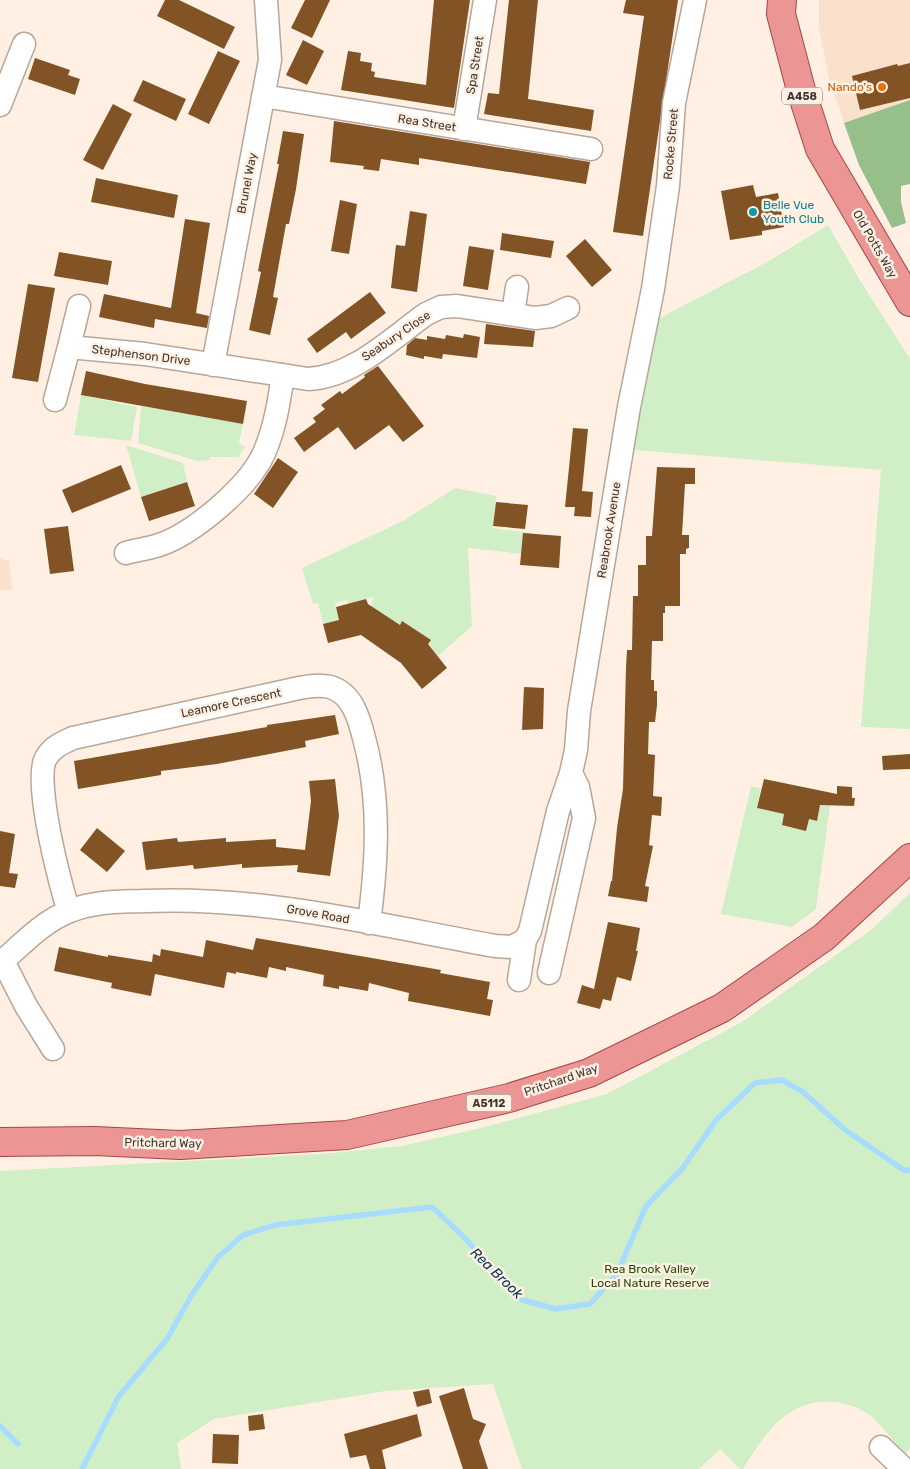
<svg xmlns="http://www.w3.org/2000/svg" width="910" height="1469" font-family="Rubik,sans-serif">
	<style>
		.built { fill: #fae1cc }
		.green { fill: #d1efc7 }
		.forest { fill: #97bf89 }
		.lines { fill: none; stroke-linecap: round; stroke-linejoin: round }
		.stream { stroke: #a8dcfc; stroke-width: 5.5 }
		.building { fill: #815325 }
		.minor-casing { stroke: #b8a698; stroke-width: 25 }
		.major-casing { stroke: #a64644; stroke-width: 30 }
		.minor { stroke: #fff; stroke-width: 22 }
		.major { stroke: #eb9595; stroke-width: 28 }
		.food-dot { fill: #e8710a; stroke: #fff0e3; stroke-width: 2 }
		.culture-dot { fill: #0f9aa8; stroke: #fff0e3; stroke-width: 2 }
		.labels { text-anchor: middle; stroke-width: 5; stroke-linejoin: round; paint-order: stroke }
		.shield { fill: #fff0e3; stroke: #796f66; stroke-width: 1 }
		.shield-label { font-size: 11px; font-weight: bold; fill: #3f3831 }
		.street-label { font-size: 12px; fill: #3f3831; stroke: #fff0e3 }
		.food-label { font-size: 12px; fill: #c56008; stroke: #fff0e3; text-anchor: end }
		.culture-label { font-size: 12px; fill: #0d838f; stroke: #fff0e3; text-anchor: start }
		.park-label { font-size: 12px; fill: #1f5204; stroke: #fff0e3 }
		.water-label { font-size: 14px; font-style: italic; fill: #003a53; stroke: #fff0e3 }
	</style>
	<rect width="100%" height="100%" fill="#fff0e3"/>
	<!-- built -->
	<path class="built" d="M819 0H910V124L859 165 829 79 819 28Z
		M0 558 9 561 12 590H0Z"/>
	<!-- green -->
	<path class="green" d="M828 225 858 277 910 359V729L861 727 881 470 634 450 656 320 769 261Z
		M81 395 137 407 131 441 74 435Z
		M141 406 243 424 239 443 245 447 238 457H211L209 460 197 461 138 443Z
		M126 445 183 463 187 482 141 497Z
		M455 488 496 496 493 528 533 533 532 555 468 548 472 626 438 656 428 644 430 640 402 622 398 628 389 618 379 612 370 617 373 597 356 602 361 620 353 623 347 600 335 603 339 620 323 624 318 603 313 604 302 568 403 521Z
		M751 786 761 788 757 808 784 814 782 825 806 830 809 819 816 821 822 797 831 799 816 909 792 927 721 914Z
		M910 893V1448L905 1455C894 1442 884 1428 872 1417 861 1408 846 1403 833 1402 787 1398 764 1435 743 1469H740L720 1449 699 1469H522L493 1384 386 1391 214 1419 177 1443 181 1469H0V1171L322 1154 402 1146 481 1128 607 1094 742 1022 871 930Z"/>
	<!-- forest -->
	<path class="forest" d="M910 100V184L901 186V202L906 223 892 228 859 165 844 123Z"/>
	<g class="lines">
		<!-- stream -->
		<path class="stream" d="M0 1426 18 1444
			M82 1469 119 1396 167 1339 191 1296 218 1257 243 1235 275 1225 432 1207 462 1235 520 1299 555 1309 590 1304 617 1274 646 1206 682 1169 716 1120 755 1083 782 1080 803 1092 844 1129 905 1171 910 1170"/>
	</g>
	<!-- building -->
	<path class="building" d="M165 0H179L235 27 224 49 157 16Z
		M305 0H330L312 38 291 28Z
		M434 0H470L454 108 341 90 348 51 361 53 360 61 372 63 371 71 375 72 374 77 426 85Z
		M509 0H538L528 99 594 110 591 131 484 114 488 93 499 94Z
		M626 0H678L643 236 613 232 644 16 623 13Z
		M303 40 324 51 307 85 286 75Z
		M218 51 240 61 209 124 188 114Z
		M35 58 70 70 68 75 80 79 75 95 28 79Z
		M910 63V98L860 110 852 76 897 64 898 66Z
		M143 80 186 99 176 121 133 101Z
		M113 104 132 114 103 170 83 160Z
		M334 121 590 162 586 184 419 158V165L381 159 379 171 363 169 364 166 330 162Z
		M283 131 304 134 296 189 289 224H286L273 297 278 298 270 335 249 330 261 272 258 271 279 164H277Z
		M96 178 178 195 174 218 91 202Z
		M753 185 756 197 778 193 784 227 762 231V235L730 240 721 191Z
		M340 200 357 204 349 254 331 251Z
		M410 211 427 214 417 292 391 288 396 245 405 246Z
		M185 219 210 223 196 313 209 316 207 328 155 319 154 328 99 317 104 294 171 308Z
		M502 233 554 241 551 258 500 250Z
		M585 239 612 270 592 287 566 256Z
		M469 246 494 250 488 290 463 286Z
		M59 252 112 261 108 285 54 276Z
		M28 284 55 288 38 382 12 378Z
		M370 292 386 313 351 339 346 332 317 353 307 339Z
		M486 324 535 331 533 347 484 344Z
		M464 334 480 337 477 358 443 354 442 359 424 356V359L406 355 407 345 415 338 427 340V336L445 339 446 335 463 338Z
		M378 366 424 426 403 442 389 425 355 450 338 427 304 452 294 438 316 422 313 418 325 409 321 405 340 391 342 394 365 377 364 375Z
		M86 371 145 384 247 401 243 424 81 395Z
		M573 428 588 429 582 491 593 492 591 517 574 516 575 507H565Z
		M278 458 298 472 273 508 254 494Z
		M121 465 131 489 72 513 62 490Z
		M657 467 695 468V484H685L682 535H689V548L686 549V554H680V606H665V613H663V641H652L651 680H654V691H657V705L655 722H649L648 754 655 755 653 796 662 797 661 816 652 815 649 845 653 846 645 886 649 887 647 902 608 896 611 881H612L617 828 623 789 626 667 627 650H632L633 596H638V565H646V536H652Z
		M187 482 195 506 149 521 141 497Z
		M496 502 528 505 525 529 493 526Z
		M68 526 74 571 50 574 44 529Z
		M523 533 561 536 559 568 520 565Z
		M366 599 368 604 400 625 402 621 431 640 428 644 447 668 422 689 401 663 361 635 328 643 323 624 339 620 336 607Z
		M524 687 544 688 543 729 522 730Z
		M335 715 339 734 305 741 306 747 217 764 161 771V775L78 789 74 761 267 727V725Z
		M910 754V769L883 770 882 756Z
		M335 779 339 816 330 876 297 872 298 865 242 868V864L194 869 193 865 146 870 142 842 177 838 178 842 226 838V842L276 839V847L305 850 311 801 309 781Z
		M764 779 837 794V786L852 787V798H855L854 806 820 805 817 821 809 819 806 831 782 825 784 814 757 808Z
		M97 828 125 851 107 872 80 850Z
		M0 831 15 834 9 873 18 874 15 888 0 886Z
		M608 922 640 928 636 951H638L631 981 617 977 611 1001 603 999 600 1009 577 1003 582 985 594 989Z
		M256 938 441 970 440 973 490 982 487 999 493 1000 490 1016 408 1001 409 993 369 983 368 991 339 986V989L323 986 324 975 286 967V971L269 967 267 978 236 972V974L227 972 224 988 155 974 151 996 111 988 112 983 54 971 59 947 108 957V955L152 962 153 954 160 956 161 949 203 957 206 940 253 950Z
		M464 1388 473 1419 486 1424 479 1441 488 1469H463L439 1396Z
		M429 1389 432 1403 417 1407 413 1392Z
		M263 1414 265 1429 249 1431 248 1416Z
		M417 1414 422 1436 382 1450 386 1469H370L366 1455 350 1458 344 1434Z
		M213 1434 239 1435 238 1464 212 1463Z"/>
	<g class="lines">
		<defs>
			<path id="minor" d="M263 96 591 149
				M0 105 24 44
				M464 129 485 0
				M79 306 69 347 145 354 308 379C353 377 391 339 426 314L441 307 457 306 535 318 551 316 568 308
				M513 314 517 287
				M213 365 270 60 266 0
				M55 400 69 347
				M126 553C136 550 146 549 156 546 191 536 249 487 264 453 275 428 279 402 283 375
				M69 911C60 886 33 779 46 758 52 747 62 743 73 738L281 692C295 689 315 683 330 687 352 693 359 718 364 738 381 800 377 861 369 923
				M0 961H3C24 942 44 921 70 911 94 901 120 902 145 901 264 896 379 925 495 946L512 947 525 940
				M3 961 26 1006 53 1049
				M549 973 584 818 578 787 571 773
				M519 980 525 940 530 931 558 811 571 773 576 750 579 711 629 407 653 289 668 186 674 103 695 0
				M881 1447 904 1469"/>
			<path id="major" d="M782 0 781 14 801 90 820 149 910 302
				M0 1142 95 1141 180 1145 347 1135 509 1098 589 1073 722 1008 824 937 910 858"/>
		</defs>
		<!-- minor casing -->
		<use href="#minor" class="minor-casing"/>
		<!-- major casing -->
		<use href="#major" class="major-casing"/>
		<!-- minor -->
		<use href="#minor" class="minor"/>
		<!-- major -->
		<use href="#major" class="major"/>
	</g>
	<!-- markers -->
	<circle class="food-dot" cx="882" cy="87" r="5"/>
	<circle class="culture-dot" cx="753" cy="212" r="5"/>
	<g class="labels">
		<!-- shield labels -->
		<g class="shield">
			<rect x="782" y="87.5" width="40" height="17" rx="4"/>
			<rect x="466.5" y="1094.5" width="45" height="17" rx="4"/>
		</g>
		<g class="shield-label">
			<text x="802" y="100">A458</text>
			<text x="489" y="1107">A5112</text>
		</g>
		<!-- street labels -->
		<g class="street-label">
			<text transform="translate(475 65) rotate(-81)" y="4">Spa Street</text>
			<text transform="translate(427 123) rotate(9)" y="4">Rea Street</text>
			<text transform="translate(671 144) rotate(-85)" y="4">Rocke Street</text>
			<text transform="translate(247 183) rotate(-79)" y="4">Brunel Way</text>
			<text transform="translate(875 244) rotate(60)" y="4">Old Potts Way</text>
			<text transform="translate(396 336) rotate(-34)" y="4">Seabury Close</text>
			<text transform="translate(141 355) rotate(7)" y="4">Stephenson Drive</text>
			<text transform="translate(609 530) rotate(-81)" y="4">Reabrook Avenue</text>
			<text transform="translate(231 703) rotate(-12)" y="4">Leamore Crescent</text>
			<text transform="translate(318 914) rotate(10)" y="4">Grove Road</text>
			<text transform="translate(561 1080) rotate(-19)" y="4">Pritchard Way</text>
			<text transform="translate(163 1143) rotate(1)" y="4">Pritchard Way</text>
		</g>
		<!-- food labels -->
		<g class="food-label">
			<text x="872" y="91">Nando's</text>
		</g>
		<!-- culture labels -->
		<g class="culture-label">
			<text x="763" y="209">Belle Vue<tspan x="763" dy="14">Youth Club</tspan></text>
		</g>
		<!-- park labels -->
		<g class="park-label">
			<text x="650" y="1273">Rea Brook Valley<tspan x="650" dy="14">Local Nature Reserve</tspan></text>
		</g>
		<!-- water labels -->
		<g class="water-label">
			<text transform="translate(497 1273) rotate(44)" y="5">Rea Brook</text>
		</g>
	</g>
</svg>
